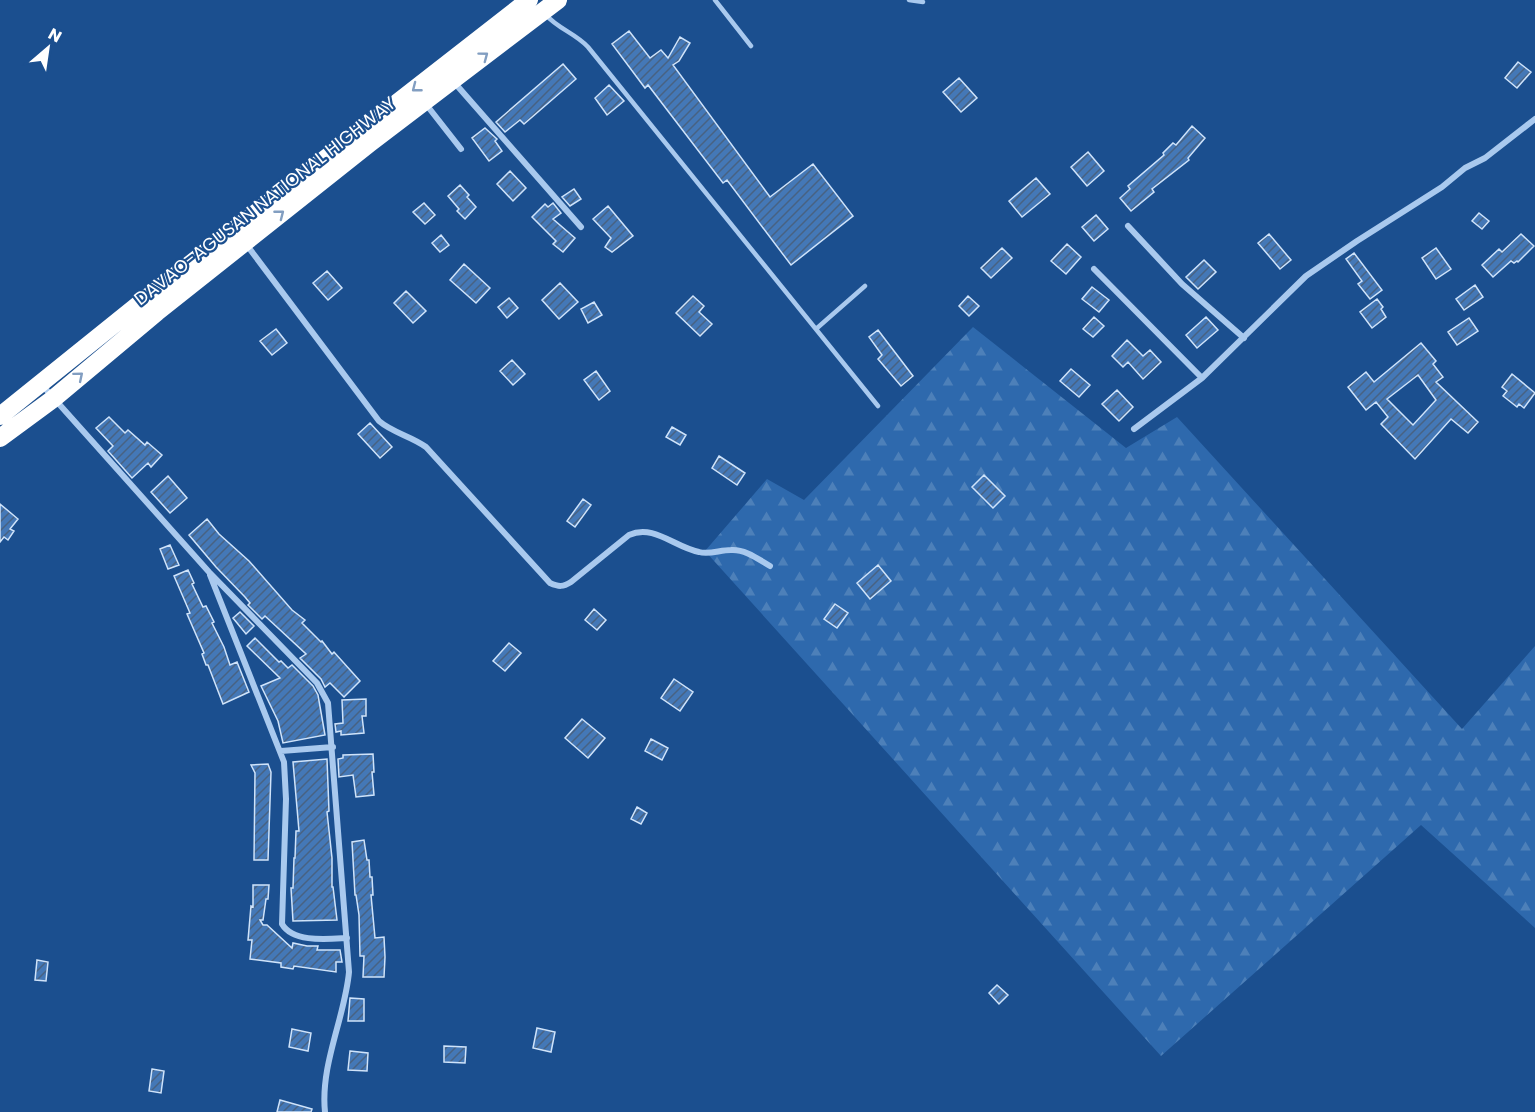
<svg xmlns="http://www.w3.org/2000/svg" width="1535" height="1112" font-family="Poppins,sans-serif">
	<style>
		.forest { fill: url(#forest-firs) }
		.building { fill: url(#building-hatch); stroke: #cfe3fa; stroke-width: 1.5; fill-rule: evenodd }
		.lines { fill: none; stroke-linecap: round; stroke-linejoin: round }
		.lane { stroke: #a9c9ee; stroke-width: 4.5 }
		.street { stroke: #a9c9ee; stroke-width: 6 }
		.highway { stroke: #fff; stroke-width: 18 }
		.oneway { stroke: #829ec1 }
		.labels { text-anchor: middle; stroke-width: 4.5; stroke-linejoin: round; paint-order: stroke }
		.street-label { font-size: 18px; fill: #fff; stroke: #1b4f8f }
	</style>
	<defs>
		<pattern id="forest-firs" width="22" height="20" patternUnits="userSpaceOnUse" patternTransform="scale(1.5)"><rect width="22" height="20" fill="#2e69ad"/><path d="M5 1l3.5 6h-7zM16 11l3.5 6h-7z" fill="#4d80b9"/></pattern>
		<pattern id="building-hatch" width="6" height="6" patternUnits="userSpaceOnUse" patternTransform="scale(1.5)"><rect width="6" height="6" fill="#4478b7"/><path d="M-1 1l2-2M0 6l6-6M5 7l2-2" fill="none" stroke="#486282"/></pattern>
	</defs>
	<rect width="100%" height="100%" fill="#1b4f8f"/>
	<!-- forest -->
	<path class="forest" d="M973 327 1126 448 1177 417 1462 729 1535 646V928L1421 825 1161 1056 705 551 767 479 804 500Z"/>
	<!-- building -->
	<path class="building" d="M629 31 650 58 661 50 668 58 680 37 690 43 679 61 673 65 770 197 813 164 853 216 791 265 727 180 723 183 648 85 645 88 612 44Z
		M1518 62 1531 72 1517 88 1505 78Z
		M563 64 576 79 524 124 520 120 505 132 496 122Z
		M959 78 977 98 961 112 943 92Z
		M609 85 624 101 607 115 595 98Z
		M1192 126 1205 138 1188 158 1189 160 1152 189 1154 192 1131 211 1120 198 1130 189 1128 186 1164 155 1163 153 1173 143 1176 145Z
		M485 128 497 139 495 141 502 151 489 161 472 138Z
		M1088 152 1104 171 1087 186 1071 167Z
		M510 171 526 188 513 201 497 184Z
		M1036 178 1050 194 1022 217 1009 201Z
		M460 185 469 195 467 197 476 207 465 219 457 211 459 209 448 196Z
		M574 189 581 199 570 206 562 197Z
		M424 203 435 215 425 224 413 212Z
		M553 203 561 213 553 219 575 238 563 252 553 244 556 241 532 217 545 204 548 207Z
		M608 206 633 236 612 252 605 247 611 238 593 219Z
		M1479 213 1489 221 1482 229 1472 221Z
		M1096 215 1108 229 1094 241 1082 227Z
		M1269 234 1291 260 1280 269 1258 243Z
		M1521 234 1534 246 1518 262 1517 261 1514 263 1511 261 1493 277 1482 265 1499 249 1502 252Z
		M441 235 449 245 440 252 432 243Z
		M1067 244 1081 257 1066 274 1051 261Z
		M1002 248 1012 258 991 278 981 268Z
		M1436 248 1451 269 1436 279 1422 258Z
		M1354 253 1382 290 1370 299 1358 284 1362 281 1346 259Z
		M1204 260 1216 272 1198 289 1186 277Z
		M464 264 490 288 476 303 450 280Z
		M327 271 342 288 328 300 313 283Z
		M560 283 578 302 559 319 542 300Z
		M1475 285 1483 297 1464 310 1456 299Z
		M1092 287 1109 300 1099 312 1082 299Z
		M406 291 426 311 413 323 394 303Z
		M693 296 704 306 699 312 712 324 700 336 676 313Z
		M968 296 979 306 969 316 959 306Z
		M509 298 518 308 507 318 498 307Z
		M1377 299 1383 307 1381 309 1386 317 1372 328 1360 312Z
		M594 302 602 315 588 323 581 309Z
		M1094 317 1104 326 1093 337 1083 329Z
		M1206 317 1218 330 1197 348 1186 335Z
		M1469 318 1478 331 1457 345 1448 332Z
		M276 329 287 343 272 355 260 341Z
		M878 330 913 376 901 386 878 359 882 355 869 337Z
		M1127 340 1143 356 1150 350 1161 362 1143 379 1128 362 1123 367 1112 356Z
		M1421 343 1436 361 1433 364 1443 377 1436 382 1478 422 1468 433 1451 419 1415 459 1381 424 1388 417 1376 402 1366 410 1348 387 1366 372 1374 382ZM1418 375 1436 400 1413 425 1387 399Z
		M512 360 525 374 513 385 500 371Z
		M1071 369 1090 385 1079 397 1060 381Z
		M596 371 610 391 599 400 584 380Z
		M1512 374 1535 393 1524 408 1519 404 1517 407 1503 396 1507 391 1502 387Z
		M1117 390 1133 407 1119 421 1102 404Z
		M109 417 125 433 128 430 145 445 147 442 162 455 151 467 148 463 132 478 108 451 113 446 96 428Z
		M370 423 392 447 380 458 358 434Z
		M672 427 686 435 680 445 666 437Z
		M719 456 745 473 737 485 712 468Z
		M984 475 1005 496 993 508 972 487Z
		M168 476 187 498 170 513 151 492Z
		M583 499 591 505 575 527 567 521Z
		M0 504 18 519 10 529 14 531 8 540 4 537 0 542Z
		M207 519 219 534 249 561 292 610 305 620 302 623 321 642 322 641 332 654 334 652 360 681 344 697 330 683 325 687 321 679 300 658 306 654 265 616 262 619 248 605 250 603 245 597 216 567 189 535Z
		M170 545 179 565 168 569 160 549Z
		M878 565 891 581 870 599 857 583Z
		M188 570 194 583 192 584 203 607 206 606 214 622 212 623 224 647 230 665 237 662 249 692 223 704 208 665H206L202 654 204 653 187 614 190 613 174 576Z
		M835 604 848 613 837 628 824 619Z
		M594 609 606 620 597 630 585 620Z
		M240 612 254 626 246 634 233 618Z
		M255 638 279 662 281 661 288 668 292 665 313 686 318 695 325 735 283 743 278 721 261 686 280 678 247 646Z
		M509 643 521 653 505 671 493 661Z
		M674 679 693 692 680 711 661 698Z
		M366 699V716H362L364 733 341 735V731L336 732 335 724 343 723 342 700Z
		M582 719 605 738 588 758 565 738Z
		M651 739 668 748 662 760 645 751Z
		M373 754 374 772H372L374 795 356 797 353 775 339 777 338 759 343 758V755Z
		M327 759 329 811 327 812 332 858V887H333L337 920 293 921 291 888H293L294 858H295L296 831H299L293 762Z
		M268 764 271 772 268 860H254L255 773 251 765Z
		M637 807 647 813 641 824 631 819Z
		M364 840 367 860H369L370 877H372L373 895H371L375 938 384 937 385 957 384 977H363L364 956H360L359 915 356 895H355L352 842Z
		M253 885H269L268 899H266L263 920H260L263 925H267L292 948 293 943 307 946H318L317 950H340L342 962H336V972L294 966 293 969 281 967V963L250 959 252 940H248L251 906 253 907Z
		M37 960 48 962 46 981 35 980Z
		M997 985 1008 995 999 1004 989 993Z
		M350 998 364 999V1021H348Z
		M537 1028 555 1032 551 1052 533 1048Z
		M292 1029 311 1033 308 1051 289 1047Z
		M444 1046 466 1047 465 1063 444 1062Z
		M350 1051 368 1053 367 1071 348 1070Z
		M152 1069 164 1071 161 1093 149 1091Z
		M280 1100 312 1109 311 1112H277Z"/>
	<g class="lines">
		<!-- lane -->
		<path class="lane" d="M715 0 751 46
			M909 0 923 2
			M545 14C558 29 575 33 588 47L878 406
			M816 329 865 286"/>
		<!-- street -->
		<path class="street" d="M453 81 581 227
			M425 103 461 149
			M1128 226 1182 284 1244 338
			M246 244 379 421C393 433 411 436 426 447L550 583C559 587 563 587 571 582L629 535C654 524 674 547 699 552 709 555 720 550 731 550 745 549 758 559 770 566
			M1094 269 1202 378
			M42 385 209 572 317 683 328 703 349 972C345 1017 320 1065 325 1112
			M1134 429 1202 378 1306 276 1357 241 1442 187 1465 168 1485 158 1535 119
			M210 575 284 762 286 799 282 924C293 943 328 939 347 938
			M281 751 333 747"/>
		<!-- highway -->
		<path class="highway" d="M0 416 143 301 529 0
			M0 438 53 399 157 312 370 143 558 0"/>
	</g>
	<!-- one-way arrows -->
	<defs><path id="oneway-chevron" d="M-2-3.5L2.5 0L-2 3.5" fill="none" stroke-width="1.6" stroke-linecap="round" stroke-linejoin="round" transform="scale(1.5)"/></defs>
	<g class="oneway">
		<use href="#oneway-chevron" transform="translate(484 56) rotate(-37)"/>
		<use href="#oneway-chevron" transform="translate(416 88) rotate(142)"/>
		<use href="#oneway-chevron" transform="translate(280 214) rotate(-38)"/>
		<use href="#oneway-chevron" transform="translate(79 376) rotate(-40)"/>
	</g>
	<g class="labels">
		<!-- street labels -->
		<g class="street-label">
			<text transform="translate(265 201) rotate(-38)" y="6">DAVAO-AGUSAN NATIONAL HIGHWAY</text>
		</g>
	</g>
	<!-- north arrow -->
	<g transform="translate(48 48) rotate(29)" stroke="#1b4f8f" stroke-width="4.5" paint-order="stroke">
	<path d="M0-4.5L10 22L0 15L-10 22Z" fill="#ffffff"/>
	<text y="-9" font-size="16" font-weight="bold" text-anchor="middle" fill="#ffffff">N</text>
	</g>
</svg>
